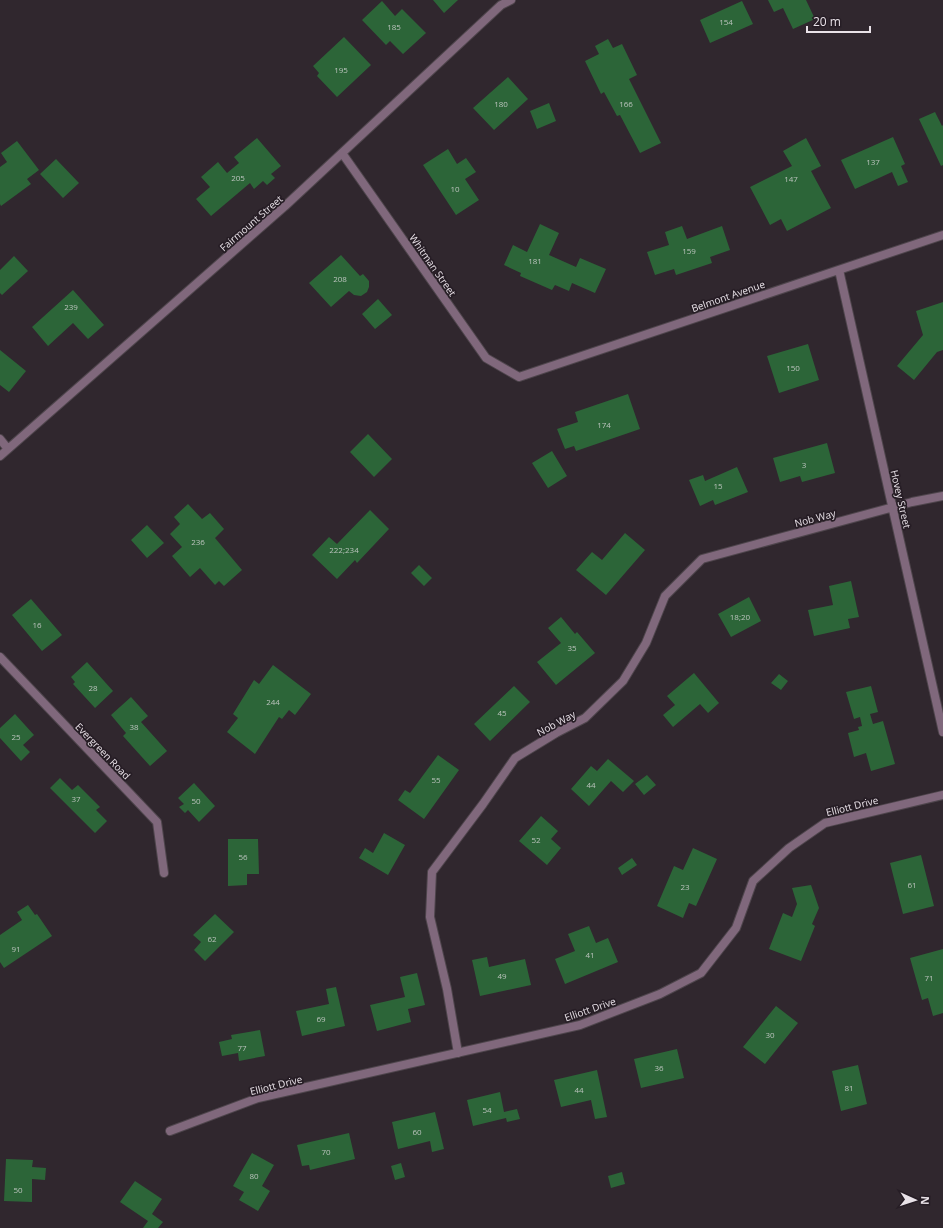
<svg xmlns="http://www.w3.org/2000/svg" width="943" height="1228" font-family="'Open Sans',sans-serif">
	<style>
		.building { fill: #2c6538 }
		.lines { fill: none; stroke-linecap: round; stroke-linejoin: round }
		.minor-casing { stroke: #4e454c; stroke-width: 10 }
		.minor { stroke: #80687c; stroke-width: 8 }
		.labels { text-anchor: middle; stroke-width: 3.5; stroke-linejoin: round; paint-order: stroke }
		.number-label { font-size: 8px; fill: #bac3bc }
		.street-label { font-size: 10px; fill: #e9e2e8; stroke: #261d25 }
	</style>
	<rect width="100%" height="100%" fill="#30272e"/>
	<!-- building -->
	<path class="building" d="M433 0H458L444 13Z
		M768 0H806L815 19 793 29 783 8 774 12Z
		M382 1 395 16 402 9 426 33 403 54 390 41 386 45 362 20Z
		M742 1 753 24 710 43 700 20Z
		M344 37 371 65 337 97 317 76 319 73 313 66Z
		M608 39 613 48 622 44 637 75 629 79 661 143 640 153 620 115 617 116 604 92 601 94 585 61 599 54 595 46Z
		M508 77 528 99 494 130 473 108Z
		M549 103 556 121 537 129 530 111Z
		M935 112 942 126 943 125V165L941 166 919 119Z
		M893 137 905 164 901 166 908 182 898 186 892 172 855 189 841 160Z
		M257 138 281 166 271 174 275 178 267 185 263 181 254 189 250 183 211 216 196 199 210 187 201 177 218 162 227 173 239 163 234 157Z
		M806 138 821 166 811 171 831 208 787 231 781 219 770 225 750 187 792 166 783 151Z
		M17 141 39 170 27 179 31 184 1 206 0 204V167L7 162 1 153Z
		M448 149 457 164 466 158 476 172 465 179 479 200 456 215 423 165Z
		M56 159 79 183 63 198 40 174Z
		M540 224 559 233 549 255 576 267 580 258 606 269 595 293 572 283 569 291 555 285 552 290 520 276 521 273 504 265 513 245 527 252Z
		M682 226 687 239 722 226 730 250 710 257 712 263 676 275 674 269 655 275 647 252 669 245 665 232Z
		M341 255 360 276 363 274 369 281V287L367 292 361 296 354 295 349 291 331 307 309 283Z
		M14 256 28 271 2 295 0 293V270Z
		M73 290 104 325 88 339 73 323 48 346 32 327Z
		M378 299 392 315 375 329 362 314Z
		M943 302V350L937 352 914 380 897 366 923 335 916 311Z
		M808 344 819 380 779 393 767 356Z
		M0 350 26 371 9 392 0 385Z
		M628 394 640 429 576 451 574 446 565 449 557 429 578 422 575 412Z
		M368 434 392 459 374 477 350 452Z
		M827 443 835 473 802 482 800 476 780 482 773 458Z
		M552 451 567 476 548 488 532 463Z
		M737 467 748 492 715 505 713 500 700 506 689 480 703 475 705 481Z
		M188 504 202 519 210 513 224 529 215 538 242 570 224 586 219 581 215 585 200 568 190 577 172 556 182 547 170 534 180 524 174 517Z
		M370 510 389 529 357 563 355 560 337 579 312 555 329 537 337 544Z
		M147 525 164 543 147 558 131 540Z
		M625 533 645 550 606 595 576 570 592 552 602 560Z
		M419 565 432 578 424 586 411 573Z
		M851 581 859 617 848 619 850 628 814 636 808 610 833 605 829 586Z
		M749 597 761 621 731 637 718 614Z
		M31 599 62 635 42 651 12 615Z
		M561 617 575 634 577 632 595 653 556 685 537 662 561 643 548 628Z
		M87 662 113 691 95 708 73 684 75 682 71 677Z
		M273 665 311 694 295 715 289 710 282 719 279 717 255 754 227 732 238 718 233 714 254 680 259 684Z
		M694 673 719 703 708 713 700 704 673 727 663 715 675 705 667 696Z
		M779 674 788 681 781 690 771 683Z
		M514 686 530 702 490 741 474 724Z
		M871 686 878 712 870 714 873 724 883 721 895 764 871 771 866 753 854 757 848 733 859 730 858 727 862 726 860 717 854 719 846 692Z
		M131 697 148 716 141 722 167 751 150 766 123 736 126 733 111 715Z
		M15 714 34 735 23 745 30 752 21 761 0 738V728Z
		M438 755 459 770 424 819 398 800 405 790 410 793Z
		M608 759 634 781 623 792 611 781 589 806 571 789 591 766 597 771Z
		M647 775 656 785 644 795 635 784Z
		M60 778 72 790 78 785 100 807 96 810 107 821 95 833 50 788Z
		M194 783 215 806 199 822 188 810 185 813 179 807 184 804 178 798Z
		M541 816 558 831 551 839 561 848 547 865 519 841Z
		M384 833 405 845 388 875 359 858 365 848 373 853Z
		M228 839H258L259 874H247V885L228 886Z
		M693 848 717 859 696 906 689 903 683 918 657 906 674 866 683 870Z
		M921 855 934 906 903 914 890 863Z
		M632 858 637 865 622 875 618 868Z
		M811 885 819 908 812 924 815 926 801 961 769 949 783 913 792 917 797 904 792 888Z
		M28 905 35 915 37 914 52 936 4 968 0 962V935L22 920 17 912Z
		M215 914 234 932 205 961 194 950 201 942 193 935Z
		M589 926 596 943 608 938 618 962 565 984 555 959 575 951 568 934Z
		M943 949V1013L933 1016 928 998 922 1000 910 958Z
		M487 957 489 967 525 959 531 985 480 996 472 960Z
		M417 973 425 1005 408 1009 411 1022 377 1031 370 1005 405 997 400 977Z
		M336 987 345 1026 302 1036 296 1011 329 1004 326 989Z
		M776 1006 798 1023 765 1064 743 1047Z
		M260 1030 265 1056 239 1061 238 1053 222 1056 219 1042 232 1039 231 1035Z
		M677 1049 684 1078 641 1088 634 1059Z
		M858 1065 867 1104 841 1111 832 1071Z
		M597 1070 607 1117 595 1119 591 1100 561 1107 554 1080Z
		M500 1092 504 1112 517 1109 520 1119 507 1122 506 1118 473 1126 467 1100Z
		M435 1112 444 1149 432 1152 430 1141 398 1149 392 1122Z
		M349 1133 355 1159 310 1170 309 1165 302 1166 297 1145Z
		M252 1153 274 1165 262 1186 270 1191 258 1211 239 1200 244 1192 233 1186Z
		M6 1159 33 1160 32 1167 46 1168 45 1180 32 1179V1202L4 1201Z
		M401 1163 405 1177 395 1180 391 1166Z
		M622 1172 625 1184 611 1188 608 1176Z
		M135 1181 162 1199 152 1214 163 1222 158 1228H143L148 1221 120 1202Z"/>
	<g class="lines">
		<defs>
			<path id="minor" d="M342 153 486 358 519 377 943 235
				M839 270 943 732
				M0 439 8 449
				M0 456 285 206 501 5 511 0
				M0 657 157 822 164 873
				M458 1053 447 989 430 917 432 872 483 804 515 758 556 733 585 718 623 681 646 643 665 596 702 559 912 502 943 496
				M170 1131 258 1098 580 1025 660 994 701 973 736 928 753 881 789 848 825 823 943 795"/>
		</defs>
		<!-- minor casing -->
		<use href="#minor" class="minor-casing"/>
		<!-- minor -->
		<use href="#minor" class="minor"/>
	</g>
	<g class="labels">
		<!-- number labels -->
		<g class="number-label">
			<text x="726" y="25">154</text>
			<text x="394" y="30">185</text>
			<text x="341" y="73">195</text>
			<text x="501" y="107">180</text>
			<text x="626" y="107">166</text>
			<text x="873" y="165">137</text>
			<text x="238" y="181">205</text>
			<text x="791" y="182">147</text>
			<text x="455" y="192">10</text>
			<text x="689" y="254">159</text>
			<text x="535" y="264">181</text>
			<text x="340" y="282">208</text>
			<text x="71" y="310">239</text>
			<text x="793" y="371">150</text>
			<text x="604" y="428">174</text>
			<text x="804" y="468">3</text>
			<text x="718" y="489">15</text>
			<text x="198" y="545">236</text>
			<text x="344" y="553">222;234</text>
			<text x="740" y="620">18;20</text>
			<text x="37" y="628">16</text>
			<text x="572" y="651">35</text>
			<text x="93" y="691">28</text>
			<text x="273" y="705">244</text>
			<text x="502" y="716">45</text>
			<text x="134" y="730">38</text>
			<text x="16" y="740">25</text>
			<text x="436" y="783">55</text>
			<text x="591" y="788">44</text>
			<text x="76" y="802">37</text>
			<text x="196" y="804">50</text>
			<text x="536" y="843">52</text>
			<text x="243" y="860">56</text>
			<text x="912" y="888">61</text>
			<text x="685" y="890">23</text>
			<text x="212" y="942">62</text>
			<text x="16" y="952">91</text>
			<text x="590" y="958">41</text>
			<text x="502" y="979">49</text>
			<text x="929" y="981">71</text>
			<text x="321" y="1022">69</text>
			<text x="770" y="1038">30</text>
			<text x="242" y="1051">77</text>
			<text x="659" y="1071">36</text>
			<text x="849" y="1091">81</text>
			<text x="579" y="1093">44</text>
			<text x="487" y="1113">54</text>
			<text x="417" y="1135">60</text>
			<text x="326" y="1155">70</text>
			<text x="254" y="1179">80</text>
			<text x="18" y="1193">50</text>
		</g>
		<!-- street labels -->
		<g class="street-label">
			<text transform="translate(251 223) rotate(-41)" y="4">Fairmount Street</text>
			<text transform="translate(433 265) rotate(55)" y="4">Whitman Street</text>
			<text transform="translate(728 296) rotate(-19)" y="4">Belmont Avenue</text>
			<text transform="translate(901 499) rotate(77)" y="4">Hovey Street</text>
			<text transform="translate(815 518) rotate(-15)" y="4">Nob Way</text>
			<text transform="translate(556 723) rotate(-28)" y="4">Nob Way</text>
			<text transform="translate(103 751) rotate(46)" y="4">Evergreen Road</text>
			<text transform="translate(852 806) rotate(-14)" y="4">Elliott Drive</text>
			<text transform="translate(590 1009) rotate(-19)" y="4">Elliott Drive</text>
			<text transform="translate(276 1085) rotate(-14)" y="4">Elliott Drive</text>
		</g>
	</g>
	<!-- north arrow -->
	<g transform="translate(915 1200) rotate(93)" stroke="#261d25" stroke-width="3" paint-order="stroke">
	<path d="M0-3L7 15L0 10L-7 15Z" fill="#e9e2e8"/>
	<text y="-6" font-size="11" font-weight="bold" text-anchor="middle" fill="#e9e2e8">N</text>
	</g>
	<!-- scale -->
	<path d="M807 26v6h63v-6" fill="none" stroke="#e9e2e8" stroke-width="2"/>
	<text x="813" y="26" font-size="12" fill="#e9e2e8" stroke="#261d25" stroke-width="3" paint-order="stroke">20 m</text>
</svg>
